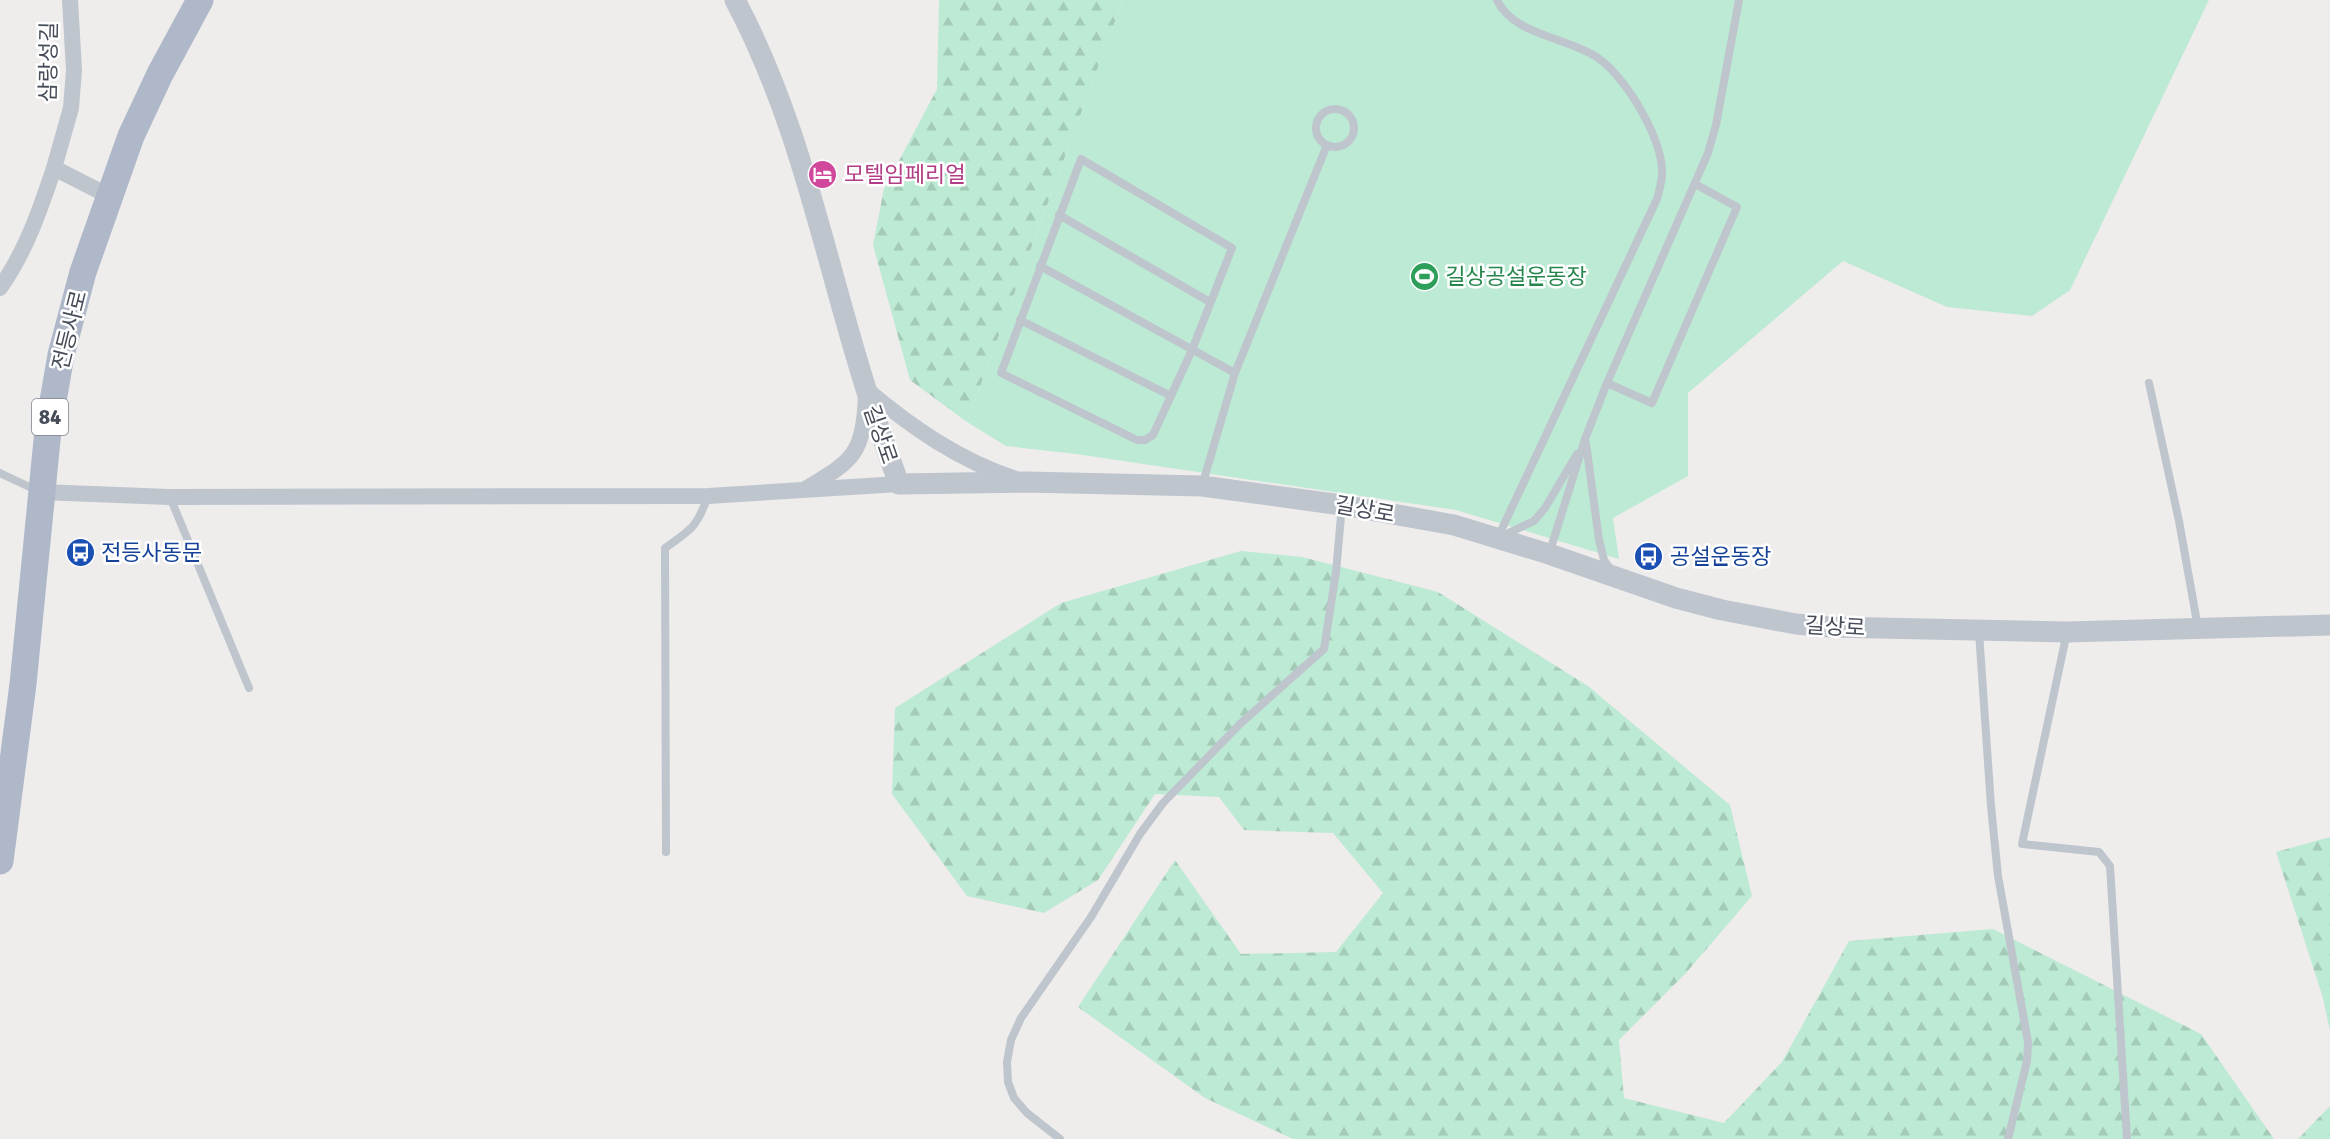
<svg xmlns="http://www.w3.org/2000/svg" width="2330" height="1139" font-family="Signika,'Noto Sans KR',sans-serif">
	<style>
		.forest { fill: url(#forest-firs) }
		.pitch { fill: #bdead4 }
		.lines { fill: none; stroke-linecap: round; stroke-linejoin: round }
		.service { stroke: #bec5cd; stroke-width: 8 }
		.minor { stroke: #bec5cd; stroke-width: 16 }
		.tertiary { stroke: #bec5cd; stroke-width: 21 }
		.primary { stroke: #aeb8c9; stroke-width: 27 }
		.labels { text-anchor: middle; stroke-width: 5; stroke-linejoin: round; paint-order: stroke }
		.shield { fill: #fff; stroke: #7e828a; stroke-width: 1.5 }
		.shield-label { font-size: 21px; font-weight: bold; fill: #464d58 }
		.street-label { font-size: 22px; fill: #464d58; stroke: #fff }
		.hotel-label { font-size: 22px; fill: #b23c85; stroke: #fff; text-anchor: start }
		.leisure-label { font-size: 22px; fill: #27864d; stroke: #fff; text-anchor: start }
		.transit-label { font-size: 22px; fill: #164399; stroke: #fff; text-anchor: start }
	</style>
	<defs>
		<pattern id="forest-firs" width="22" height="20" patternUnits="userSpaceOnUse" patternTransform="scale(1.5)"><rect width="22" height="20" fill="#bdead4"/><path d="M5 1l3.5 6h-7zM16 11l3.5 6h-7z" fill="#a4cab8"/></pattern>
	</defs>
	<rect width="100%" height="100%" fill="#efecec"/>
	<!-- forest -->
	<path class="forest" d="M939 0H1123L967 422 910 380 873 245 884 189 937 89Z
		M1241 551 1302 557 1438 592 1588 686 1730 805 1752 896 1685 974 1619 1040 1624 1098 1724 1123 1782 1062 1849 941 1993 929 2201 1034 2274 1139H1293L1205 1098 1078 1007 1175 860 1241 954 1336 952 1383 893 1333 833 1244 830 1219 797 1155 794 1098 880 1044 913 967 896 892 794 895 708 1061 603Z
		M2330 837V1031L2323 998 2276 852Z
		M2330 1106V1139H2298Z"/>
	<!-- pitch -->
	<path class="pitch" d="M1123 0H2209L2070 290 2032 316 1947 307 1843 261 1688 393V476L1613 518 1619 559 1456 510 1076 454 1006 446 967 422Z"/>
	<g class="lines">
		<!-- service -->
		<path class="service" d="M1497 0C1514 36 1568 37 1598 58 1627 78 1664 141 1662 176 1661 184 1659 192 1657 199L1498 537
			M1316 128a19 19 0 1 1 38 0a19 19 0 1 1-38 0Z
			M1081 159 1232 248 1192 350 1153 435 1145 440H1137L1001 373Z
			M1059 215 1210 302
			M1040 266 1235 373
			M1020 320 1171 396
			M1607 383 1652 403 1737 207 1695 184
			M2149 383 2179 521 2198 628
			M1586 443 1599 540 1604 560 1611 570
			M0 473 38 491
			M1202 486 1235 373 1327 145
			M170 497 249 688
			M1504 535 1534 521 1545 508 1577 454
			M1549 554 1585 439 1607 383 1708 153 1716 125 1739 0
			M1979 632 1991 806 1998 876 2028 1042 2027 1061 2008 1139
			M2067 632 2022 844 2099 852 2110 866 2127 1139
			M666 852 665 548C691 530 697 527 708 496
			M1060 1139 1027 1113 1014 1098 1008 1082 1007 1062 1011 1040 1021 1018 1091 917 1140 834 1163 803 1240 724 1324 649 1336 572 1342 505"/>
		<!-- minor -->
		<path class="minor" d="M70 0 74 70 71 108 54 168 109 196
			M0 288C26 251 40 210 54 168
			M866 389C911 427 960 461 1016 479
			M804 490C853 460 863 456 866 396
			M41 492 169 497 708 496 899 484"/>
		<!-- tertiary -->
		<path class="tertiary" d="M735 0C801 124 824 256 866 389 876 421 888 453 899 484L1026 482 1202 486 1342 505 1454 525 1549 554 1676 598 1722 610 1796 624 1830 627 2067 632 2330 625"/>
		<!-- primary -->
		<path class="primary" d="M0 861 23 684 48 430 61 355 83 272 131 136 160 74 200 0"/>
	</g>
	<!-- icons -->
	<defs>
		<symbol id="hotel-disc" viewBox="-11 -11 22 22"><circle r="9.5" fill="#d1479c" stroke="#fff"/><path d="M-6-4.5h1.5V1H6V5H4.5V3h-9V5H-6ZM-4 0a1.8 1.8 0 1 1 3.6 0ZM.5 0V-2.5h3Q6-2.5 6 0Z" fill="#fff"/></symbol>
		<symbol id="stadium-disc" viewBox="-11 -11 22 22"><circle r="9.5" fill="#2e9e5b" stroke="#fff"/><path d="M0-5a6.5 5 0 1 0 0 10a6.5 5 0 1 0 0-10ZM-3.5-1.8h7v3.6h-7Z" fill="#fff"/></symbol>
		<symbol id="bus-disc" viewBox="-11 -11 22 22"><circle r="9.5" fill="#1a4fb4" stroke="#fff"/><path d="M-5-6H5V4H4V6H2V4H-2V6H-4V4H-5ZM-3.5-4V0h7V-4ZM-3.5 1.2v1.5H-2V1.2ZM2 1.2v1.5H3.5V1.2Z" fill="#fff"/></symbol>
	</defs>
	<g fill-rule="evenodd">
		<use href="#hotel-disc" x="806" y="158" width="33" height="33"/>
		<use href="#stadium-disc" x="1408" y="260" width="33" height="33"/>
		<use href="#bus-disc" x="64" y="536" width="33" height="33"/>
		<use href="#bus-disc" x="1632" y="540" width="33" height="33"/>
	</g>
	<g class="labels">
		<!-- shield labels -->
		<rect class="shield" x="32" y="399" width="36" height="36" rx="4.5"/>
		<g class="shield-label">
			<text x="50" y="424">84</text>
		</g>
		<!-- street labels -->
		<g class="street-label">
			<text transform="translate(48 62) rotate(-89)" y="8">삼랑성길</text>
			<text transform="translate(69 330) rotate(-76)" y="8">전등사로</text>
			<text transform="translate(881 434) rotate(71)" y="8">길상로</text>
			<text transform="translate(1365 509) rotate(10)" y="8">길상로</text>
			<text transform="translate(1835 626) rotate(3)" y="8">길상로</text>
		</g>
		<!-- hotel labels -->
		<g class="hotel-label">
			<text x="844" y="182">모텔임페리얼</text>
		</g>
		<!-- leisure labels -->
		<g class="leisure-label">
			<text x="1445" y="284">길상공설운동장</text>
		</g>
		<!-- transit labels -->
		<g class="transit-label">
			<text x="101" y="560">전등사동문</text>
			<text x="1670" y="564">공설운동장</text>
		</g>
	</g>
</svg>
